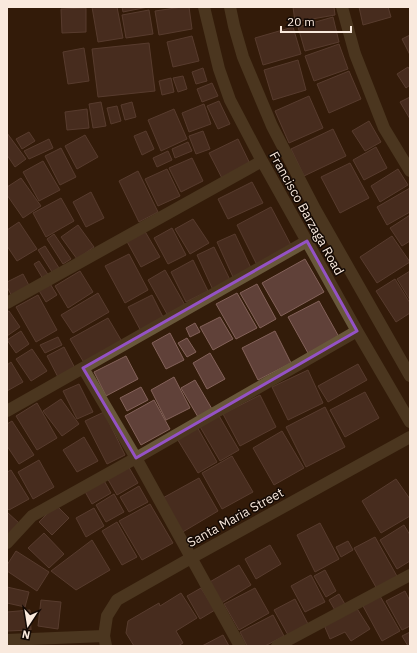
<svg xmlns="http://www.w3.org/2000/svg" width="417" height="653" font-family="'IBM Plex Sans',sans-serif">
	<style>
		.building { fill: #604139; stroke: #84625a }
		.lines { fill: none; stroke-linecap: round; stroke-linejoin: round }
		.minor { stroke: #68573a; stroke-width: 12 }
		.marked { fill: none; stroke: #9452c5; stroke-width: 3; stroke-linejoin: round }
		.labels { text-anchor: middle; stroke-width: 3; stroke-linejoin: round; paint-order: stroke }
		.street-label { font-size: 13px; fill: #f9e9dd; stroke: #130904 }
	</style>
	<rect width="100%" height="100%" fill="#331c0a"/>
	<!-- building -->
	<path class="building" d="M92 7H117L123 38 98 42Z
		M122 7H148L123 12Z
		M182 7H189L192 29 159 35 155 11Z
		M293 7H334L335 15 295 22Z
		M359 7H388L391 17 363 25Z
		M86 8V32L62 33 61 9Z
		M149 10 153 34 126 38 122 15Z
		M333 17 339 42 305 51 298 27Z
		M293 27 301 54 263 65 255 38Z
		M410 35V55L402 39Z
		M192 36 199 61 173 67 167 42Z
		M149 43 155 91 98 97 92 49Z
		M339 44 348 69 314 81 305 56Z
		M84 48 89 81 68 84 63 52Z
		M298 60 306 90 273 100 264 70Z
		M408 67 410 70V85L406 88 397 74Z
		M203 68 207 81 196 84 192 72Z
		M349 71 361 99 329 113 317 84Z
		M183 76 187 89 178 92 173 78Z
		M171 78 174 92 162 95 159 81Z
		M212 83 218 96 202 102 197 89Z
		M309 96 323 128 289 143 275 111Z
		M410 97V119L400 102Z
		M219 101 230 124 218 129 207 106Z
		M101 102 106 126 93 128 89 104Z
		M132 102 136 117 125 120 121 105Z
		M204 104 211 124 189 132 182 113Z
		M117 106 121 121 111 124 107 108Z
		M87 109 89 128 67 130 65 112Z
		M174 109 187 139 161 151 148 120Z
		M369 121 381 142 365 151 352 131Z
		M333 129 346 156 304 176 291 149Z
		M146 131 154 149 142 155 134 136Z
		M203 131 210 149 196 154 189 136Z
		M29 132 35 141 22 149 16 139Z
		M7 133 26 159 15 167 7 155Z
		M85 135 98 157 77 169 65 146Z
		M49 139 53 148 29 159 24 151Z
		M238 139 253 170 225 184 209 153Z
		M188 142 192 151 175 158 172 149Z
		M376 147 387 168 364 180 353 160Z
		M61 148 76 177 60 185 45 156Z
		M168 151 172 160 157 167 153 158Z
		M192 158 203 181 181 192 169 168Z
		M43 161 60 190 39 201 23 172Z
		M350 163 369 198 340 213 321 177Z
		M167 169 180 196 158 206 145 179Z
		M398 169 408 185 380 202 371 186Z
		M138 171 158 212 139 222 119 181Z
		M21 178 41 206 23 218 7 195V187Z
		M252 182 263 203 228 219 218 199Z
		M410 188V212L387 225 377 207Z
		M91 192 104 218 86 227 73 202Z
		M61 198 74 221 46 237 33 213Z
		M271 207 292 247 257 265 237 225Z
		M410 215V241L402 246 390 228Z
		M193 219 209 243 190 254 175 229Z
		M19 222 37 249 17 261 7 246V230Z
		M78 225 94 247 77 259 61 237Z
		M143 228 160 257 141 267 125 238Z
		M172 228 186 255 168 264 154 238Z
		M54 234 71 259 63 264 47 239Z
		M235 234 251 268 233 277 217 242Z
		M392 236 410 262 377 283 360 257Z
		M45 246 59 268 52 272 38 250Z
		M214 247 231 282 213 290 197 255Z
		M129 254 148 290 125 303 105 266Z
		M305 259 324 292 281 316 262 283Z
		M193 260 208 291 186 302 171 272Z
		M39 261 49 276 43 279 34 264Z
		M165 270 185 305 167 314 148 280Z
		M80 271 93 292 68 308 55 286Z
		M410 271V300L397 279Z
		M23 274 33 293 15 302 7 287V282Z
		M395 279 410 303V313L396 322 376 291Z
		M49 282 57 295 46 302 38 289Z
		M257 284 276 319 260 328 240 293Z
		M98 293 109 312 73 333 61 315Z
		M237 293 257 328 236 339 216 304Z
		M38 295 57 330 36 342 16 307Z
		M152 295 165 321 142 333 128 307Z
		M319 301 339 337 308 353 288 317Z
		M9 311 20 327 7 336V312Z
		M220 317 233 339 213 350 200 327Z
		M108 318 124 345 86 366 70 339Z
		M195 323 200 332 190 337 186 328Z
		M21 331 29 344 16 353 7 340Z
		M275 331 291 363 258 380 242 348Z
		M170 333 184 360 166 369 152 343Z
		M58 337 62 345 45 353 40 345Z
		M187 338 196 352 187 357 178 343Z
		M64 347 77 372 60 381 47 356Z
		M32 349 47 371 31 381 16 359Z
		M210 353 225 379 207 389 193 363Z
		M126 356 138 379 106 396 94 372Z
		M11 362 23 382 7 391V365Z
		M358 364 367 380 328 402 318 386Z
		M308 370 323 403 288 420 272 387Z
		M174 377 190 408 166 420 151 390Z
		M195 380 212 409 198 417 181 388Z
		M79 384 93 412 77 419 63 391Z
		M141 387 148 400 127 411 120 398Z
		M365 392 379 418 345 437 330 410Z
		M260 395 276 427 240 446 223 414Z
		M61 399 79 424 62 436 43 411Z
		M154 400 170 429 141 445 125 416Z
		M37 403 57 438 37 450 16 416Z
		M325 407 345 447 306 467 286 427Z
		M104 412 125 455 107 464 85 421Z
		M218 414 239 450 220 461 199 425Z
		M12 421 34 455 19 464 7 446V424Z
		M196 425 217 462 198 473 176 437Z
		M282 431 304 468 274 485 253 448Z
		M84 437 98 461 77 472 63 450Z
		M232 456 253 492 222 509 202 473Z
		M39 460 54 487 33 499 18 472Z
		M127 464 138 483 117 495 106 476Z
		M11 470 29 499 9 510 7 508V472Z
		M102 477 111 493 92 504 83 488Z
		M199 478 218 511 181 533 161 499Z
		M396 479 410 499V516L381 533 362 501Z
		M139 486 148 502 129 512 120 497Z
		M114 494 124 512 106 522 96 505Z
		M150 504 173 543 142 560 119 521Z
		M56 505 69 518 52 535 39 522Z
		M94 508 104 526 86 537 76 518Z
		M7 512 19 523 7 536Z
		M117 522 137 557 122 565 102 531Z
		M320 523 339 559 315 572 297 535Z
		M404 525 410 535V561L397 569 380 540Z
		M44 533 64 554 49 568 28 548Z
		M375 537 398 578 377 589 354 548Z
		M92 540 110 570 76 590 51 571Z
		M348 541 353 550 341 557 336 547Z
		M270 545 281 564 256 579 245 559Z
		M16 551 49 572 37 591 7 571V565Z
		M239 565 251 585 220 604 208 583Z
		M325 570 336 591 326 597 314 576Z
		M311 575 325 602 305 612 291 586Z
		M7 587 29 592 25 607 7 603Z
		M201 588 215 610 200 619 187 596Z
		M255 588 269 613 239 630 224 604Z
		M405 591 410 601V626L402 630 386 601Z
		M181 593 197 618 176 631 183 643 178 646H134L126 633 128 621 159 603 160 606Z
		M339 594 346 606 336 612 329 600Z
		M380 596 400 631 382 641 363 606Z
		M295 599 308 624 288 635 274 610Z
		M41 600 61 602 58 629 38 626Z
		M356 607 370 629 351 641 345 632 330 639 324 625Z
		M30 610 31 630 7 631V612Z
		M273 615 284 636 265 646H247L240 632Z
		M410 632V646H408L402 636Z
		M223 635 229 646H202Z"/>
	<g class="lines">
		<!-- minor -->
		<path class="minor" d="M204 7 219 69 230 100 262 161 357 331 410 422
			M230 7 234 26 243 57 272 126 315 209 410 376
			M342 7 355 54 384 128 410 171
			M7 303 262 161
			M83 368 136 458 240 646
			M7 411 307 241
			M7 543 32 516 136 458 357 331
			M7 640 104 636
			M106 646 104 636 107 616 117 600 191 558 410 437
			M277 646 410 575"/>
	</g>
	<!-- marked area -->
	<path d="M0 0H417V653H0ZM307 241 357 331 136 458 83 368Z" fill="#331c0a" fill-opacity=".55" fill-rule="evenodd"/>
	<path class="marked" d="M307 241 357 331 136 458 83 368Z"/>
	<g class="labels">
		<!-- street labels -->
		<g class="street-label">
			<text transform="translate(307 213) rotate(61)" y="5">Francisco Barzaga Road</text>
			<text transform="translate(235 517) rotate(-29)" y="5">Santa Maria Street</text>
		</g>
	</g>
	<!-- border -->
	<rect width="417" height="653" fill="none" stroke="#f9e9dd" stroke-width="16"/>
	<!-- north arrow -->
	<g transform="translate(28 625) rotate(192)" stroke="#130904" stroke-width="3" paint-order="stroke">
	<path d="M0-3L7 15L0 10L-7 15Z" fill="#f9e9dd"/>
	<text y="-6" font-size="11" font-weight="bold" text-anchor="middle" fill="#f9e9dd">N</text>
	</g>
	<!-- scale -->
	<path d="M281 26v6h70v-6" fill="none" stroke="#f9e9dd" stroke-width="2"/>
	<text x="287" y="26" font-size="12" fill="#f9e9dd" stroke="#130904" stroke-width="3" paint-order="stroke">20 m</text>
</svg>
